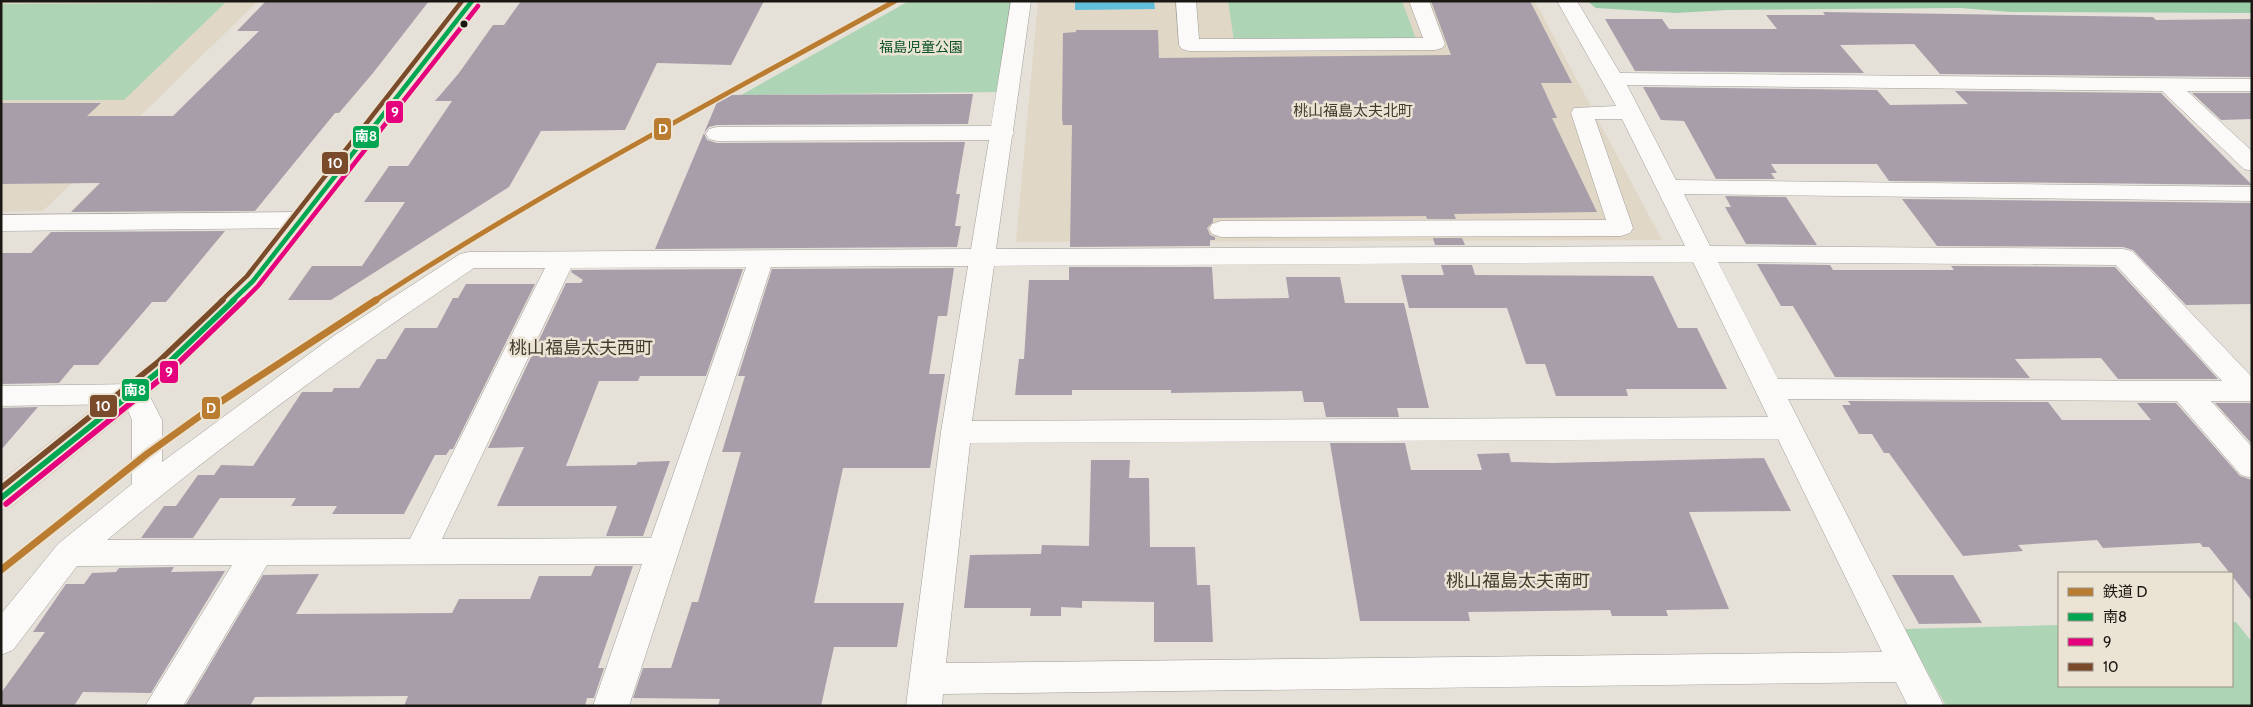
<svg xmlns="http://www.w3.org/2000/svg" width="2253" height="707" font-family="Cabin,'Noto Sans JP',sans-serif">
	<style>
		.built { fill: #e0d7c7 }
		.green { fill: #add4b5 }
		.forest { fill: #9bcca8 }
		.water { fill: #62bfda }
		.building { fill: #a89ea9 }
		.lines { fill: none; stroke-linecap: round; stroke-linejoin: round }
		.minor-casing { stroke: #a19e98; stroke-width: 1 }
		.highway-casing { stroke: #bdb4ae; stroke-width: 1 }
		.minor { fill: #fbfaf9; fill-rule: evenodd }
		.highway { fill: #f3ebe7; fill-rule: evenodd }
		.bus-1-far1-casing { stroke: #ebe3d3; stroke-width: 8 }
		.bus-1-casing { stroke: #ebe3d3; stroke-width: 9 }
		.bus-2-far1-casing { stroke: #ebe3d3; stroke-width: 8 }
		.bus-2-casing { stroke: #ebe3d3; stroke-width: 9 }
		.bus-3-far1-casing { stroke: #ebe3d3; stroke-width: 8 }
		.bus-3-casing { stroke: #ebe3d3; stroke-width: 9 }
		.bus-1-far1 { stroke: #00a651; stroke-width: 4.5 }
		.bus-1 { stroke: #00a651; stroke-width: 5.5 }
		.bus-2-far1 { stroke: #e5007d; stroke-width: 4.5 }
		.bus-2 { stroke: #e5007d; stroke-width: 5.5 }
		.bus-3-far1 { stroke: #7a4b2a; stroke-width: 4.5 }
		.bus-3 { stroke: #7a4b2a; stroke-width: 5.5 }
		.rail-1-far1-casing { stroke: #ebe3d3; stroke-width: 8 }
		.rail-1-casing { stroke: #ebe3d3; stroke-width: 11 }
		.rail-1-far1 { stroke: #ba7c31; stroke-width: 5 }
		.rail-1 { stroke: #ba7c31; stroke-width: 7 }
		.bus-dot { fill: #1b1813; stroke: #ebe3d3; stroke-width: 2 }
		.labels { text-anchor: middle; stroke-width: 5; stroke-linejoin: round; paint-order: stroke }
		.far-park-label { font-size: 14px; fill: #0a512b; stroke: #ebe3d3 }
		.far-neighbourhood-label { font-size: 15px; fill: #433c2f; stroke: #ebe3d3 }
		.neighbourhood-label { font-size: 18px; fill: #433c2f; stroke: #ebe3d3 }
		.line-badge { stroke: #ebe3d3; stroke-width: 2 }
		.badge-label { font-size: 14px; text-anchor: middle; font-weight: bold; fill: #fff }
	</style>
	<rect width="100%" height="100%" fill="#e5e1d9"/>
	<!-- built -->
	<path class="built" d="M1 1H258L43 211 1 212Z
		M1038 1H1535L1662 240 1016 242Z"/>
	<!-- green -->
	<path class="green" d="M909 1H1011L998 92 741 95Z
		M1228 1H1402L1416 39 1234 41Z
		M225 3 124 100H1V4Z
		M2232 622H2236L2252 642V706H1946L1904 629 2059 625V686H2232Z"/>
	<!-- forest -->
	<path class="forest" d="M1587 1H2252V13L2011 12 1960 8 1727 10 1676 13 1596 8Z"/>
	<!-- water -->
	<path class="water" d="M1075 1H1154L1155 9 1075 10Z"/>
	<!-- building -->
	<path class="building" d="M266 1H429L373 73 339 113H335L255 211 71 212 100 183 1 184V103H101L87 116H173L259 31H237Z
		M521 1H764L731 65 657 63 625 130 541 131 509 187 331 300H288L312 266H362L405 202H364L389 166H408L452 101H435L459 73 493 25H504Z
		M1431 1H1530L1572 83H1541L1557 118H1552L1597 212 1454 214 1456 219H1427L1426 216 1213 218V222L1207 228 1210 235 1215 237V240H1210V246L1070 247 1072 125H1063L1062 119 1063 33 1076 32V30H1158L1159 58 1451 55Z
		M1823 12 2153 17 2156 20 2252 19V77L1940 74 1914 44 1840 45 1864 73 1635 71 1605 19H1662L1669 29H1777L1766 15H1825Z
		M1643 87 1877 90 1890 105 1968 104 1955 91 2161 93 2252 185 1889 181 1877 164H1771L1777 173H1771L1775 179H1716L1684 121 1661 120Z
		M2192 93H2252V119L2221 120Z
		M973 94 968 124 717 125 709 127 704 133 707 140 717 143 965 142 956 194H960L955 226H961L957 247 655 249 720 95Z
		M1725 196 1786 197 1817 245 1746 244 1725 207H1731Z
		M1902 199 2252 203V304L2186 305 2133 250 2123 247 1937 246Z
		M225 231 166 302H152L98 365H74L59 383 1 384V253H31L51 232Z
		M1433 238H1462L1465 245H1435Z
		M1757 264 1830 265 1833 270H1954L1951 266 2115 267 2218 379H2118L2101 358 2015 359 2030 378 1835 377 1793 306H1781Z
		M1441 265H1472L1475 275 1653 276 1678 328H1697L1727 389H1626L1628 396H1556L1545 364H1526L1507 308H1409L1401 275H1444Z
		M1069 267H1212L1214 299 1289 298 1286 277H1340L1345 303H1404L1429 408H1397L1399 417H1326L1323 402H1304L1302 391 1171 393V390H1072V395H1015L1019 359H1024L1029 280H1069Z
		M954 268 947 316H938L929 374H945L930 468H843L814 603H904L897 647H834L821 706H718L720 699 633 698 643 668H671L692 602H698L741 452H722L745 376H738L772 269Z
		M743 269 706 376H640L638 381H599L566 466 636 465 638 462 670 461 643 536H606L617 506H497L524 447 488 448 566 283H581L583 280 571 272 572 270Z
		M466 284H535L453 449H450L446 455H435L404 514H332L337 506H291L296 498H220L193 538H141L164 506H176L198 475H214L221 465 253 466 302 392H332L334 388H359L377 359H386L405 328H437L453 298H458Z
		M1848 401 2048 402 2062 420H2151L2137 403H2176L2240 476 2252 480V601L2209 547H2203L2200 543 2103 548 2097 540 2018 545 2023 551 1963 556 1889 453H1884L1872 434H1859L1842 405H1851Z
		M2215 403H2250L2252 405V444Z
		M38 407 1 450V408Z
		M1330 443H1405L1411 470H1482L1477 454 1509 453 1511 462 1552 463 1764 458 1791 511 1689 512 1729 609 1666 610 1668 616H1612L1610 610 1468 612 1470 621H1360Z
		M1091 460H1130L1129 478H1149L1150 547H1195L1197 585H1210L1213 642H1154V602L1082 601V608L1061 607V616H1030L1031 608H964L970 555 1041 554 1042 545 1089 546Z
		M595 566H633L598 668H604L594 698H587L585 706H404L408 696 255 697 250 706H185L263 575 319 574 296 614 452 613 459 599H530L539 576H591Z
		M174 567 171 572 225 571 151 693 83 692 74 706H1V693L45 632H33L66 584H84L92 573 116 572 119 568Z
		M1892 575H1953L1982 623 1919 624Z"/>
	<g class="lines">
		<defs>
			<path id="minor" d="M1011 1H1031L1013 131 1014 133 1012 136 996 249 1685 246 1622 119H1595L1633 228 1630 233 1621 236 1221 237 1212 234 1209 229 1212 224 1221 221 1606 220 1571 113 1574 108 1616 106 1557 1H1577L1620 73 2252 79V91H2187L2252 151V171L2244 169 2162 91 1627 85 1676 180 2252 187V201L1684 194 1710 246 2123 249 2132 251 2252 377V401H2211L2252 447V478L2241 475 2177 401 1788 399 1944 706H1908L1896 682 943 694 942 706H906L941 432 968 266 771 267 629 706H593L642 564 267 565 183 706H145L232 565 77 566 13 650 1 655V614L58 544 132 484V420L125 404 1 406V386L135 384 145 387 162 420V462L335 335 460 254 469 252 971 249 989 140 717 141 709 139 706 134 709 129 717 127 991 126ZM1693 262 1768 417 972 421 994 266ZM1718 262 2116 265 2222 381 1778 379ZM746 267 651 538 442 539 571 268ZM474 268H545L410 539 107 540C224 442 348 353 474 268ZM1778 439 1882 652 946 663 970 443Z
				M1176 1H1196L1199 39 1423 38 1409 1H1429L1445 44 1442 48 1435 50 1189 51 1182 49 1179 45Z
				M302 212 311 215 314 220 311 225 302 228 1 231V215Z"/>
			<path id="highway" d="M462 1H482L262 287 173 374 12 506 1 510V481L153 361 244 275Z"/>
		</defs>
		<!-- minor casing -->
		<use href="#minor" class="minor-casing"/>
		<!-- highway casing -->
		<use href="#highway" class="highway-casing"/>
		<!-- minor -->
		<use href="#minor" class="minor"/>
		<!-- highway -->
		<use href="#highway" class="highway"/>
		<defs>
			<path id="bus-1-far1" d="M232 301 253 281 472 1"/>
			<path id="bus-1" d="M1 498 163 368 234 300"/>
			<path id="bus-2-far1" d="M243 301 258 286 478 6"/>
			<path id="bus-2" d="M6 504 168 373 244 300"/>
			<path id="bus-3-far1" d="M221 301 247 276 462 1"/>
			<path id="bus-3" d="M1 488 158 362 223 300"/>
		</defs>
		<!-- bus-1-far1 casing -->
		<use href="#bus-1-far1" class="bus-1-far1-casing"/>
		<!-- bus-1 casing -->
		<use href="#bus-1" class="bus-1-casing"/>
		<!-- bus-2-far1 casing -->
		<use href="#bus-2-far1" class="bus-2-far1-casing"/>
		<!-- bus-2 casing -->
		<use href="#bus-2" class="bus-2-casing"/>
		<!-- bus-3-far1 casing -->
		<use href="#bus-3-far1" class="bus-3-far1-casing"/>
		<!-- bus-3 casing -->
		<use href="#bus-3" class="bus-3-casing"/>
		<!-- bus-1-far1 -->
		<use href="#bus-1-far1" class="bus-1-far1"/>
		<!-- bus-1 -->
		<use href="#bus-1" class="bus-1"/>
		<!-- bus-2-far1 -->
		<use href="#bus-2-far1" class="bus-2-far1"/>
		<!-- bus-2 -->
		<use href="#bus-2" class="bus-2"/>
		<!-- bus-3-far1 -->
		<use href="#bus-3-far1" class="bus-3-far1"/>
		<!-- bus-3 -->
		<use href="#bus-3" class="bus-3"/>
		<defs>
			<path id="rail-1-far1" d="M374 301C542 191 720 98 895 1"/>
			<path id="rail-1" d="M1 570 147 454 211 408 376 300"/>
		</defs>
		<!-- rail-1-far1 casing -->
		<use href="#rail-1-far1" class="rail-1-far1-casing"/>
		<!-- rail-1 casing -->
		<use href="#rail-1" class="rail-1-casing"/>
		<!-- rail-1-far1 -->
		<use href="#rail-1-far1" class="rail-1-far1"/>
		<!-- rail-1 -->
		<use href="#rail-1" class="rail-1"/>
	</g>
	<!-- markers -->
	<circle class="bus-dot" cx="464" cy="24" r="4.5"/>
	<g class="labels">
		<!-- far-park labels -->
		<g class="far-park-label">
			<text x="921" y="52">福島児童公園</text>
		</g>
		<!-- far-neighbourhood labels -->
		<g class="far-neighbourhood-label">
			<text x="1353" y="116">桃山福島太夫北町</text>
		</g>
		<!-- neighbourhood labels -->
		<g class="neighbourhood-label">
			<text x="581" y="354">桃山福島太夫西町</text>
			<text x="1518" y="587">桃山福島太夫南町</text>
		</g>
	</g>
	<g class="line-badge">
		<rect x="385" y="100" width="19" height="24" rx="5" fill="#e5007d"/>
		<rect x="653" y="117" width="19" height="24" rx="5" fill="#ba7c31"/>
		<rect x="352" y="125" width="28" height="24" rx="5" fill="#00a651"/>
		<rect x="321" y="151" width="28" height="24" rx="5" fill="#7a4b2a"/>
		<rect x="159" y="360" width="20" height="24" rx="5" fill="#e5007d"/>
		<rect x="121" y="378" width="29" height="24" rx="5" fill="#00a651"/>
		<rect x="89" y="394" width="29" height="24" rx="5" fill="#7a4b2a"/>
		<rect x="201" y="396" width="20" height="24" rx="5" fill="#ba7c31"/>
	</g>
	<g class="badge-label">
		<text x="395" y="117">9</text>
		<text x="663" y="134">D</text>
		<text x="366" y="141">南8</text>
		<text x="335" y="168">10</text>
		<text x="169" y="377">9</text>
		<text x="135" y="395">南8</text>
		<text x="103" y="411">10</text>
		<text x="211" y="413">D</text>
	</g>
	<!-- border -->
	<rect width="2253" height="707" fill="none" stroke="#1b1813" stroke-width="5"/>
	<!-- legend -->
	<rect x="2058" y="572" width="175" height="115" fill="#ebe3d3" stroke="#989286"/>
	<rect x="2068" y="588" width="25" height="8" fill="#ba7c31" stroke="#989286"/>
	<text x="2103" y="597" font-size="15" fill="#1b1813">鉄道 D</text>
	<rect x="2068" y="613" width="25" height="8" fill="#00a651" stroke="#989286"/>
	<text x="2103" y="622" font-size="15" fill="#1b1813">南8</text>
	<rect x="2068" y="638" width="25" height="8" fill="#e5007d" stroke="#989286"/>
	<text x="2103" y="647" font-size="15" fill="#1b1813">9</text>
	<rect x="2068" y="663" width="25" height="8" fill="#7a4b2a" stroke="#989286"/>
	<text x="2103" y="672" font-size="15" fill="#1b1813">10</text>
</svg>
